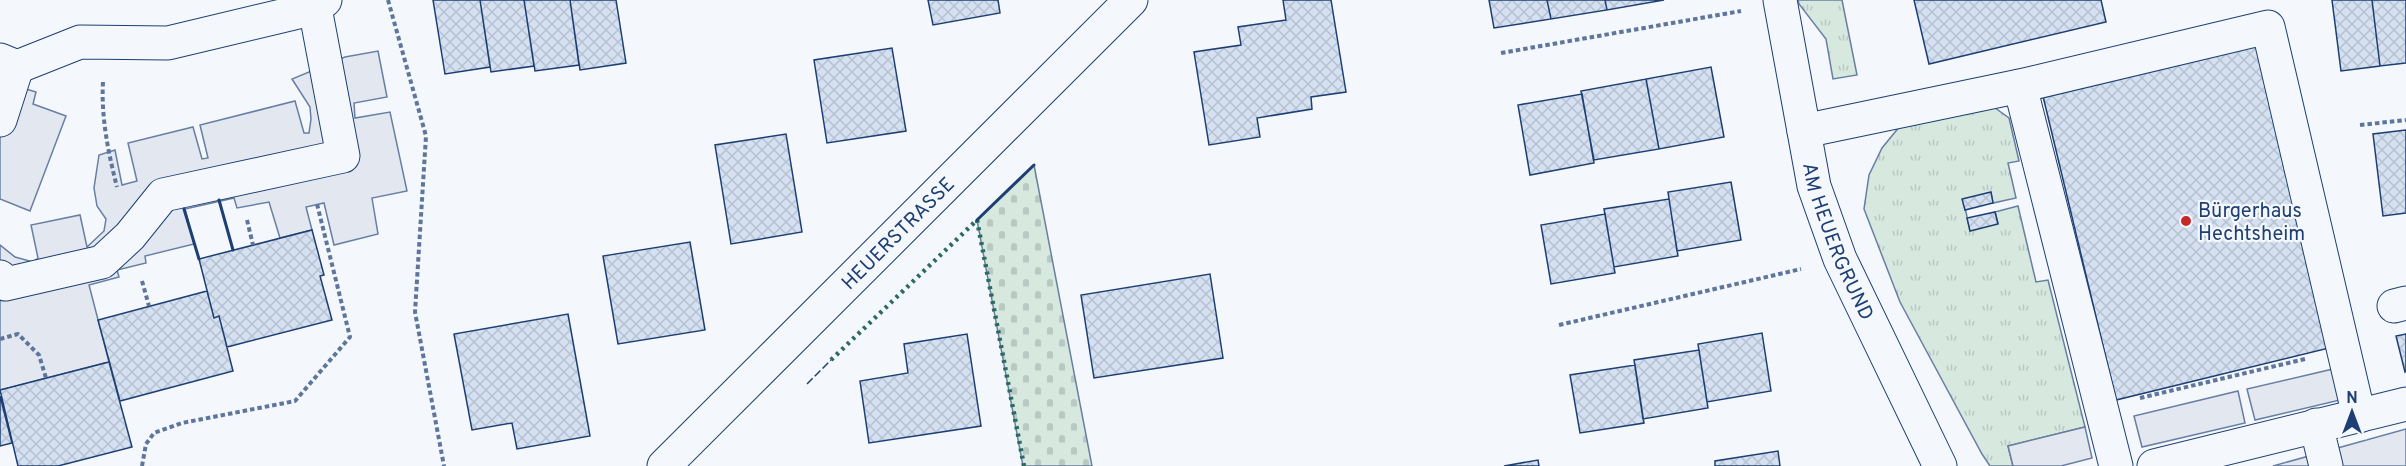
<svg xmlns="http://www.w3.org/2000/svg" width="2406" height="466" font-family="Overpass,sans-serif">
	<style>
		.grass { fill: url(#grass-tufts); stroke: #687fa3; stroke-width: 1.5 }
		.cemetery { fill: url(#cemetery-stones); stroke: #687fa3; stroke-width: 1.5 }
		.parking { fill: #e3e8f0; stroke: #687fa3; stroke-width: 1.5 }
		.building { fill: url(#building-cross-hatch); stroke: #1d3f73; stroke-width: 1.5 }
		.lines { fill: none; stroke-linecap: round; stroke-linejoin: round }
		.minor-casing { stroke: #1d3f73; stroke-width: 35 }
		.path { stroke: #5e769c; stroke-width: 4; stroke-dasharray: 4.5 3; stroke-linecap: butt }
		.minor { stroke: #f4f7fb; stroke-width: 33 }
		.hedge { stroke: #2c6c60; stroke-width: 4.5; stroke-dasharray: 3 4.5; stroke-linecap: butt }
		.fence { stroke: #1d3f73; stroke-width: 1.5; stroke-dasharray: 8 3; stroke-linecap: butt }
		.wall { stroke: #1d3f73; stroke-width: 3 }
		.poi-dot { fill: #c62828; stroke: #f4f7fb; stroke-width: 2 }
		.labels { text-anchor: middle; stroke-width: 4.5; stroke-linejoin: round; paint-order: stroke }
		.poi-label { font-size: 20px; fill: #1d3f73; stroke: #f4f7fb; text-anchor: start }
		.street-label { font-size: 20px; fill: #1d3f73; stroke: #f4f7fb }
	</style>
	<defs>
		<pattern id="grass-tufts" width="24" height="20" patternUnits="userSpaceOnUse" patternTransform="scale(1.5)"><rect width="24" height="20" fill="#d7e8df"/><path d="M3 7l-1-3M5 7V3M7 7l1-3M15 17l-1-3M17 17v-4M19 17l1-3" fill="none" stroke="#b8c8c3"/></pattern>
		<pattern id="cemetery-stones" width="16" height="16" patternUnits="userSpaceOnUse" patternTransform="scale(1.5)"><rect width="16" height="16" fill="#d7e8df"/><path d="M2 7V4a2 2 0 0 1 4 0v3zM10 15v-3a2 2 0 0 1 4 0v3z" fill="#b8c8c3"/></pattern>
		<pattern id="building-cross-hatch" width="8" height="8" patternUnits="userSpaceOnUse" patternTransform="scale(1.5)"><rect width="8" height="8" fill="#d5e0f0"/><path d="M0 0l8 8M0 8l8-8" fill="none" stroke="#b6c1d1"/></pattern>
	</defs>
	<rect width="100%" height="100%" fill="#f4f7fb"/>
	<!-- grass -->
	<path class="grass" d="M1798 0H1842L1857 75 1833 79 1826 39 1799 4Z
		M1991 105 2009 118 2019 161 2008 163 2016 198 1993 203 1991 193 1963 199 1970 230 1998 223 1995 212 2018 206 2036 282 2048 280 2085 427 2008 446 2013 466H1990L1982 454 1900 302 1864 209 1869 175 1882 148 1905 120Z"/>
	<!-- cemetery -->
	<path class="cemetery" d="M1034 165 1092 466H1023L977 220Z"/>
	<!-- parking -->
	<path class="parking" d="M378 51 387 97 354 103 355 118 390 112 407 191 372 198 378 234 334 245 324 203 306 207 312 230 280 238 269 202 237 208 234 198 185 209 194 244 145 256 146 263 117 270 119 277 89 285 109 362 0 390V245L15 257 33 262 38 258 31 225 80 215 87 247 104 231 106 219 97 206 94 188 99 155 115 150 122 185 137 181 128 143 193 127 202 159 208 158 200 125 295 101 304 133H309L311 119 310 107 292 79 345 57Z
		M0 81 36 92 33 104 66 116 30 211 0 199Z
		M2333 369 2340 400 2255 420 2247 389Z
		M2238 391 2245 423 2142 447 2134 416Z
		M2085 427 2092 458 2061 466H2013L2008 446Z
		M2406 429V466H2273Z"/>
	<!-- building -->
	<path class="building" d="M433 0H480L490 67 445 74Z
		M480 0H524L534 66 491 72Z
		M524 0H570L579 65 535 71Z
		M570 0H616L626 63 580 70Z
		M928 0H998L1000 13 933 25Z
		M1283 0H1331L1346 92 1311 97 1312 109 1257 118 1260 137 1209 145 1194 52 1241 45 1238 27 1286 20Z
		M1489 0H1547L1551 19 1494 28Z
		M1547 0H1605L1607 10 1551 19Z
		M1605 0H1664L1607 10Z
		M1914 0H2101L2106 22 1929 64Z
		M2332 0H2372L2380 66 2341 71Z
		M2372 0H2406V63L2380 66Z
		M2256 41 2329 348 2116 400 2042 92Z
		M892 48 906 131 827 143 814 60Z
		M1711 67 1724 137 1659 149 1646 79Z
		M1646 79 1659 149 1594 160 1581 91Z
		M1582 94 1594 163 1530 175 1518 105Z
		M2406 130V213L2383 216 2373 134Z
		M786 134 802 232 731 244 715 145Z
		M1731 182 1741 240 1677 251 1668 192Z
		M1991 192 1993 203 1965 210 1962 199Z
		M1669 199 1678 256 1614 267 1604 209Z
		M1995 212 1998 224 1970 231 1967 218Z
		M1605 214 1615 273 1551 284 1541 225Z
		M312 230 324 275 320 276 332 320 227 347 219 316 214 318 199 259Z
		M690 242 705 330 618 344 603 256Z
		M1210 274 1223 358 1094 378 1081 295Z
		M207 291 214 318 219 316 233 371 120 401 98 320Z
		M568 314 590 436 517 449 512 423 472 430 454 334Z
		M1762 333 1771 391 1707 402 1698 344Z
		M967 334 981 426 869 443 860 381 908 373 904 344Z
		M2406 334V371L2405 372 2396 336Z
		M1699 350 1708 408 1643 419 1634 360Z
		M109 362 132 447 58 466H18L0 390Z
		M1635 365 1644 423 1580 433 1570 375Z
		M0 396 12 443 0 446Z
		M1778 451 1780 466H1715V461Z
		M1538 460 1539 466H1504Z"/>
	<g class="lines">
		<defs>
			<g id="minor">
				<path id="s1" d="M1780 0 1814 186 1840 259 1940 466"/>
				<path d="M0 60 17 67 80 42 168 43 315 8 325 0"/>
				<path d="M2020 86 2116 466"/>
				<path d="M0 120 17 67"/>
				<path d="M1804 131 2020 86 2268 27 2359 416"/>
				<path d="M0 277 6 284 102 262 130 236 163 195 343 156 315 8"/>
				<path d="M2394 306 2406 303"/>
				<path d="M2316 425 2326 466"/>
				<path id="s2" d="M664 466 1131 0"/>
				<path d="M2154 466 2406 404"/>
			</g>
		</defs>
		<!-- minor casing -->
		<use href="#minor" class="minor-casing"/>
		<!-- path -->
		<path class="path" d="M388 0 426 136 415 312 444 466
			M1501 53 1741 11
			M103 82C101 117 108 152 117 187
			M2360 125 2406 120
			M247 220 253 245
			M142 281 149 306
			M1559 325 1801 269
			M0 339 18 334 39 355 46 378
			M2140 398 2305 359
			M142 466 146 444 154 433 182 423 295 401 350 337 317 204"/>
		<!-- minor -->
		<use href="#minor" class="minor"/>
		<!-- hedge -->
		<path class="hedge" d="M977 220 1024 466
			M831 360 977 220"/>
		<!-- fence -->
		<path class="fence" d="M807 384 831 360"/>
		<!-- wall -->
		<path class="wall" d="M219 200 233 250
			M184 209 199 259
			M977 220 1034 165"/>
	</g>
	<!-- markers -->
	<circle class="poi-dot" cx="2186" cy="221" r="6"/>
	<g class="labels">
		<!-- poi labels -->
		<g class="poi-label">
			<text x="2198" y="217">Bürgerhaus<tspan x="2198" dy="23">Hechtsheim</tspan></text>
		</g>
		<!-- street labels -->
		<g class="street-label">
			<text dy="7" stroke="none"><textPath href="#s2" startOffset="330">HEUERSTRASSE</textPath></text>
			<text dy="7" stroke="none"><textPath href="#s1" startOffset="249">AM HEUERGRUND</textPath></text>
		</g>
	</g>
	<!-- north arrow -->
	<g transform="translate(2352 412)" stroke="#f4f7fb" stroke-width="4.5" paint-order="stroke">
	<path d="M0-4.5L10 22L0 15L-10 22Z" fill="#1d3f73"/>
	<text y="-9" font-size="16" font-weight="bold" text-anchor="middle" fill="#1d3f73">N</text>
	</g>
</svg>
